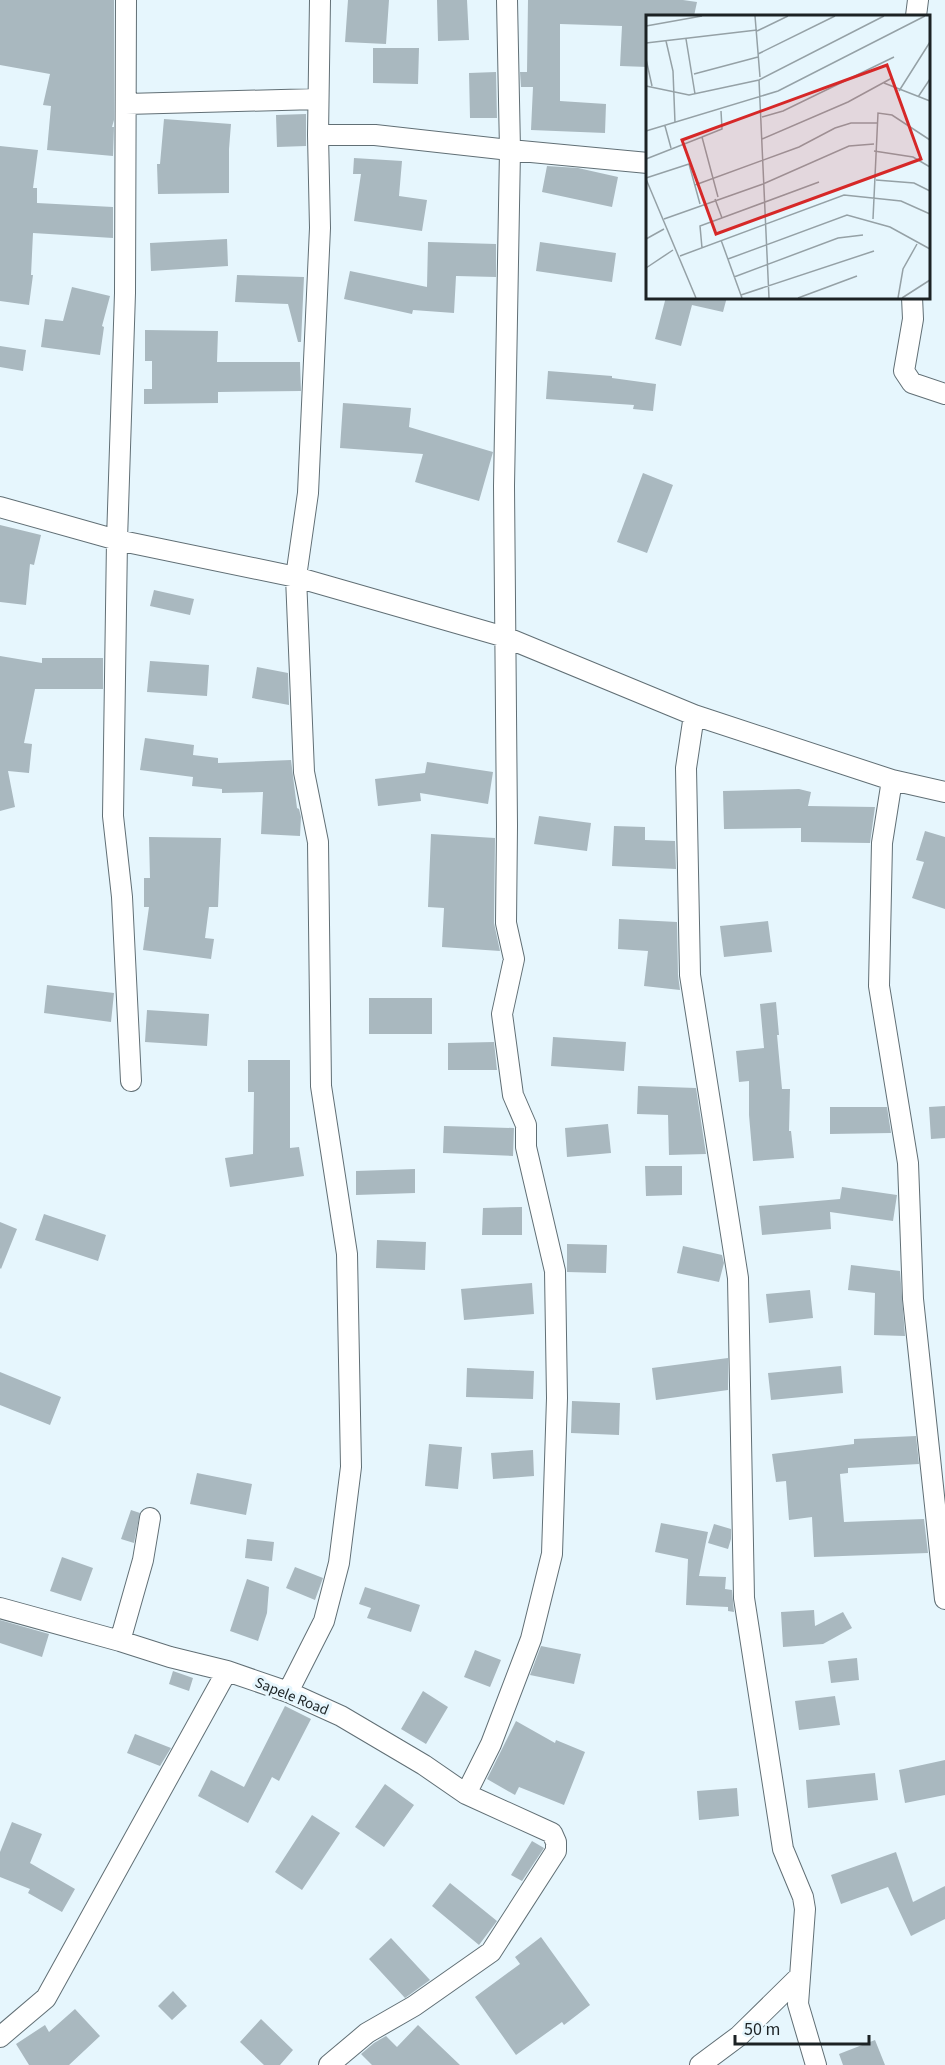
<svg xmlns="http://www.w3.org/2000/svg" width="945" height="2065" font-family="'Source Sans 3',sans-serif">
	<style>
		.building { fill: #a9b8bf }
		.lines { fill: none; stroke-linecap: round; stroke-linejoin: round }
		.minor-casing { stroke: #616f75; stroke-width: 22 }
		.minor { stroke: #fff; stroke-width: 20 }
		.labels { text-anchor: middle; stroke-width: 6; stroke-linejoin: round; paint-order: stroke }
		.street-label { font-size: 15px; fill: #1c2224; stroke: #e6f6fd }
		.inset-road { fill: none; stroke: #95a1a6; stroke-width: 1.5 }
		.view { fill: #d62828; fill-opacity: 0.15; stroke: #d62828; stroke-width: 3 }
		.inset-edge { fill: none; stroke: #1c2224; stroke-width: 3 }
	</style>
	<rect width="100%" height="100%" fill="#e6f6fd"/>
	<!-- building -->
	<path class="building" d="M0 0H114V120L112 127H114L113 156 47 150 51 106 43 105 50 74 0 65Z
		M348 0H389L386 44 345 42Z
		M437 0H467L469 40 438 41Z
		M528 0H683L697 2 694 16H648V67L620 66 622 26 560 24V101L606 104 605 133 531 130 533 87H521L520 72H527Z
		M373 48H419L418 84 373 83Z
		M496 72 497 118H470L469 73Z
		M306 114V146L277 147 276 115Z
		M164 119 231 124 229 149V193L158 194 157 164H160Z
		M0 146 38 150 33 188H37V203L113 207V238L33 233 31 275H33L29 305 0 301Z
		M354 158 402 161 399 196 427 200 422 231 354 221 361 174H353Z
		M547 166 578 168 618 177 612 207 542 192Z
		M227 239 228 266 151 271 150 243Z
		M428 242 496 244V277L456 276 454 313 413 310 412 314 344 299 350 271 427 287Z
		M540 242 616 253 612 282 536 271Z
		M237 275 304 277 301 342H298L288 304 235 302Z
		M72 287 110 296 102 326 104 327 100 355 41 347 45 319 63 321Z
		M666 297H727L723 312 692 305 681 346 655 339Z
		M145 330 218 331 217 362H300L301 391 218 392V403L144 404V389H152V361H145Z
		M0 346 26 350 23 371 0 367Z
		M548 371 612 376V378L656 384 653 411 633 409 634 405 546 399Z
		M343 403 411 408 409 427 493 452 479 501 415 482 423 454 340 448Z
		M643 473 673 485 647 553 617 542Z
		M0 525 41 535 34 565 30 564 26 605 0 602Z
		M154 590 194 599 190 615 150 606Z
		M0 656 42 663V658H103V689H35L24 743 32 744 29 773 8 771 15 807 0 811Z
		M150 661 209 665 207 696 147 692Z
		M257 667 288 673 289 705 252 698Z
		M145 738 194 745 193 755 218 758V763L291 760 297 808 299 809 301 817 300 836 261 834 263 792 222 793V789L192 786 193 777 140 770Z
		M427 762 493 772 488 804 420 793 421 801 378 806 375 779 425 773Z
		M799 789 811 792 808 806 875 807 870 843 801 842V828L724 829 723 791Z
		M539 816 591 823 587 851 534 844Z
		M614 826 645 827V840L675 841 676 869 612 866Z
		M925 831 945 837V909L912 898 924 862 916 860Z
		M431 834 495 838 494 923 500 951 442 947 444 908 428 907Z
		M149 837 221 838 218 907H209L205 938 214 939 211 959 143 950 149 907H144V878H150Z
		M619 919 677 922 678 975 680 990 644 986 648 951 618 949Z
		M768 921 772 952 724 957 720 926Z
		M47 985 114 993 111 1022 44 1013Z
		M369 998H432V1034H369Z
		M776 1002 779 1035H777L782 1089H790L789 1131H791L794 1158 753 1161 749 1115V1081L739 1082 736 1051 764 1048 760 1004Z
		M147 1010 209 1014 207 1046 145 1042Z
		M553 1037 626 1042 624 1071 551 1066Z
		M494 1042 497 1070H448V1043Z
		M248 1060H290V1148L299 1147 304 1176 230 1187 225 1158 253 1154 254 1092H248Z
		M638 1086 696 1088 706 1154 669 1155 668 1115 637 1114Z
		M945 1106V1138L931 1139 929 1107Z
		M830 1107H887L891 1133 830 1134Z
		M608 1124 611 1153 567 1157 565 1128Z
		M444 1126 514 1128 513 1156 443 1153Z
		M645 1166H682V1195L646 1196Z
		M415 1169V1193L356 1195V1171Z
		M842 1187 897 1195 893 1221 830 1212 831 1229 762 1235 759 1206 840 1199Z
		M522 1207V1235H482L483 1208Z
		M44 1214 106 1235 98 1261 35 1240Z
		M0 1222 17 1229 1 1269 0 1268Z
		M377 1240 426 1242 425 1270 376 1268Z
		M567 1244 607 1245 606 1273 567 1272Z
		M683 1246 722 1255 724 1263 719 1282 677 1273Z
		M851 1265 900 1271 905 1336 874 1335 875 1293 848 1290Z
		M532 1283 534 1314 464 1320 461 1289Z
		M810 1290 813 1318 769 1323 766 1294Z
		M728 1358V1390L656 1400 652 1368Z
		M841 1366 843 1393 771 1400 768 1373Z
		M467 1368 534 1371 533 1399 466 1397Z
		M0 1372 61 1397 50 1425 0 1405Z
		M572 1401 620 1403 619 1435 571 1433Z
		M916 1436 919 1464 848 1468V1473L840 1474 844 1522 924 1519 928 1553 814 1557 812 1517 789 1520 786 1481 776 1482 772 1454 854 1444V1439Z
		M429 1444 462 1447 458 1489 425 1486Z
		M533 1450 534 1476 493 1479 491 1453Z
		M197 1473 252 1484 246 1515 190 1504Z
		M131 1510 140 1513 134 1543 121 1539Z
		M661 1523 708 1532 699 1576 726 1577 725 1589 732 1590 734 1612 728 1611V1607L686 1605 688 1559 655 1552Z
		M714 1524 731 1529V1539L728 1549 708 1543Z
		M247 1539 274 1542 272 1561 245 1558Z
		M62 1557 93 1568 81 1601 50 1591Z
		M295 1567 323 1578 315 1600 286 1588Z
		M247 1579 269 1587 267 1613 258 1641 230 1631Z
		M365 1587 420 1605 411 1632 367 1618 371 1608 359 1604Z
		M814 1610 815 1626 843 1612 852 1628 823 1644 783 1647 781 1612Z
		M0 1620 49 1634 42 1657 0 1643Z
		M541 1646 581 1654 574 1684 530 1675Z
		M475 1650 501 1660 490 1687 464 1677Z
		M857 1658 859 1680 831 1683 828 1661Z
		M173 1671 193 1678 189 1691 169 1684Z
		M423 1691 448 1707 426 1744 401 1729Z
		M835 1696 840 1725 799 1730 795 1701Z
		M285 1706 311 1719 279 1781 272 1777 248 1823 198 1796 211 1770 244 1787Z
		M516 1721 555 1743 556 1740 585 1752 564 1805 519 1787 515 1795 487 1779Z
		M135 1734 171 1748 160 1766 127 1753Z
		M945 1760V1795L905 1803 899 1770Z
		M875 1773 878 1800 808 1808 806 1780Z
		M385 1784 414 1805 384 1847 355 1827Z
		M737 1788 739 1816 699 1820 697 1791Z
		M312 1815 340 1833 302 1890 275 1872Z
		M12 1822 42 1834 30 1863 75 1889 62 1912 28 1893 30 1889 0 1877V1852Z
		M532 1841 544 1848 522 1881 511 1875Z
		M896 1852 913 1902 945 1886V1919L911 1936 888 1887 841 1904 831 1875Z
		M450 1883 497 1921 479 1945 432 1906Z
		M541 1937 590 2005 564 2025 562 2022 516 2055 475 1997 520 1964 515 1957Z
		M391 1938 430 1980 405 1998 369 1959Z
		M173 1991 187 2006 172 2020 158 2006Z
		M75 2009 100 2036 69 2065H29L16 2044 45 2025 49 2032Z
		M261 2019 293 2050 280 2065H264L240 2042Z
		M418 2025 460 2065H372L361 2054 374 2043 386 2036 397 2047Z
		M875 2040 885 2065H843L839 2054Z"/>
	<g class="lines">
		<defs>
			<path id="minor" d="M126 0 125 293 117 540 113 816 122 897 131 1081
				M916 16 918 0
				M126 104 318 99
				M318 135H375L510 150 648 163
				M912 297 913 319 904 371 912 383 945 394
				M0 507 117 540 296 577 505 637 694 715 892 780 945 792
				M694 715 686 768 690 975 738 1278 744 1598 783 1849 803 1897 805 1909 798 2004 816 2065
				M892 780 882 843 879 986 908 1163 913 1299 945 1599
				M0 1608 120 1641 170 1657 227 1671 288 1692 341 1716 424 1765 466 1794 552 1833 556 1842V1851L491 1952 414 2006 367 2033 329 2065
				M120 1641 143 1560 150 1518
				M288 1692 324 1621 339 1563 351 1467 347 1254 321 1086 318 842 304 772 296 577 308 493 320 228 318 135 320 0
				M466 1794 491 1744 531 1639 552 1554 557 1398 555 1271 526 1147V1125L513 1095 502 1014 514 959 506 923 507 826 504 486 510 150 507 0
				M0 2037 46 1998 227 1671
				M700 2065 739 2036 798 1978"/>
		</defs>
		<!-- minor casing -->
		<use href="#minor" class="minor-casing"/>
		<!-- minor -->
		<use href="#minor" class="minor"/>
	</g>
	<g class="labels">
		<!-- street labels -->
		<g class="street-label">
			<text transform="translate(292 1696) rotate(22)" y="5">Sapele Road</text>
		</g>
	</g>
	<!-- overview -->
	<g transform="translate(646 15)">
		<rect width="284" height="284" fill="#e6f6fd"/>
		<path class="inset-road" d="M109 1 114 62M0 11 56 1M111 16 142 1M40 24 49 79M20 26 27 56 29 108M0 28 111 15M112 39 189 1M0 44 6 71M48 59 112 42M113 65 123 283M238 68 284 86M0 71 43 80 113 65 238 1M253 76 284 27M272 82 284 64M116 102 137 96 248 42M19 111 25 133M0 116 132 76 279 1M56 122 76 114 75 96M116 124 202 87 246 63M228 136 267 142 284 152M0 144 56 122 72 182M0 163 43 149 54 189M0 164 50 283M230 165 268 168 284 176M49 170 153 132 189 113 205 108H232M69 184 76 203M18 204 117 169 203 131 228 129M227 204 232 98 246 100 284 125M0 224 18 214M75 225 96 283M56 233 54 211 173 167M34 241 198 180 255 186 284 199M82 244 201 200 244 212 284 234M0 253 27 235M88 262 192 223 217 220M95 280 228 236M152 283 211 261M252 283 257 254 271 229M256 283 284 265"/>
		<path class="view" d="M241 50 275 144 70 219 36 125Z"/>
		<rect width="284" height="284" class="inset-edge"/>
	</g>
	<!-- scale -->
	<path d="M735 2035v9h134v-9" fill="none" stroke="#1c2224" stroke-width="3"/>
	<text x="744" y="2035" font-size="18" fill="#1c2224" stroke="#e6f6fd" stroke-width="4.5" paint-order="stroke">50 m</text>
</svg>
